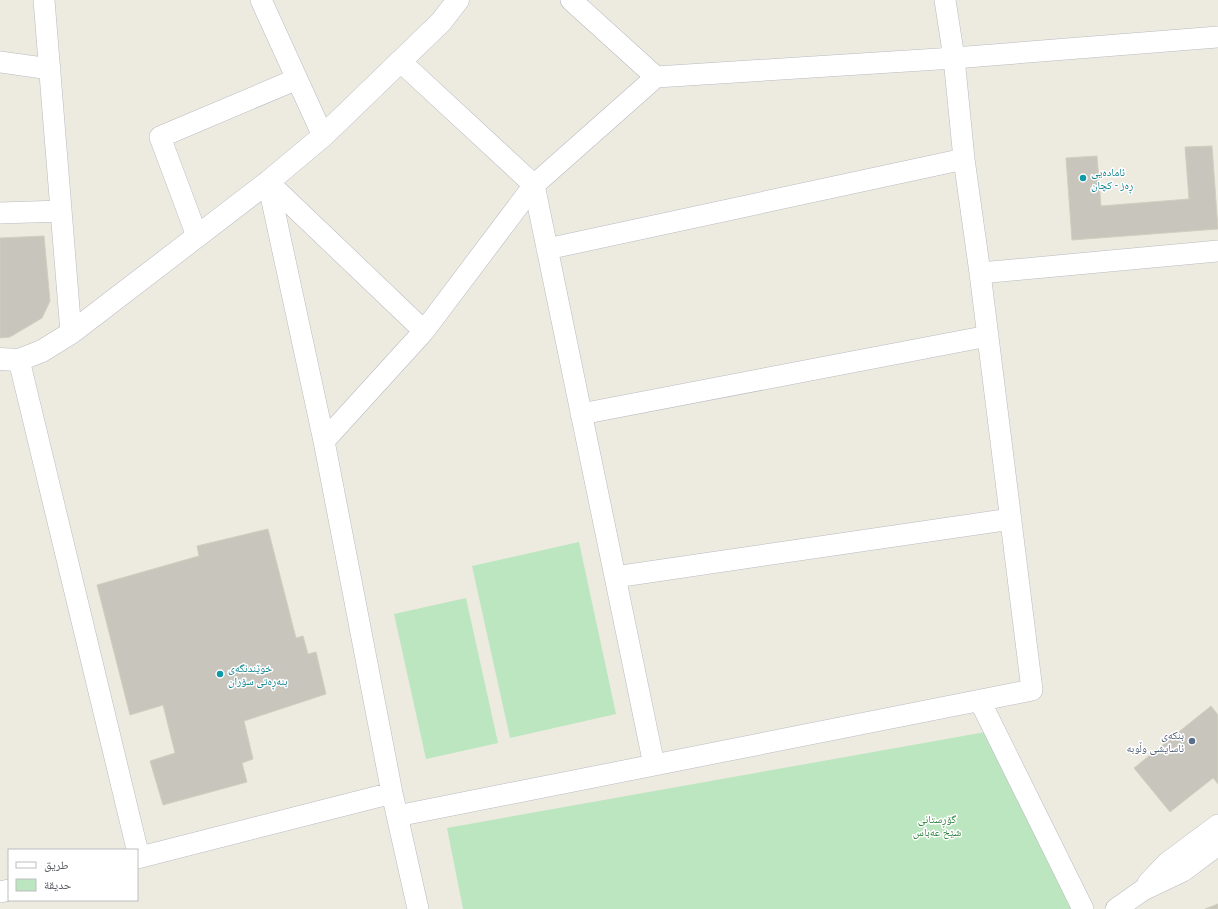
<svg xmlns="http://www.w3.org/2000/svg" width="1218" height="909" font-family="Ubuntu,'Noto Naskh Arabic',sans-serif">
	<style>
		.green { fill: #bbe6bf }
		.building { fill: #c8c5bd; stroke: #d2cebe }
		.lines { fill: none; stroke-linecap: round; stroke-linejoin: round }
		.street-casing { stroke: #b8bac0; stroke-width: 22 }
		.secondary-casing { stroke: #b9bcc3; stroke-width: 23 }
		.street { stroke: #fff; stroke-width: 21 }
		.secondary { stroke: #fff; stroke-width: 22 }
		.culture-dot { fill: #0f9aa8; stroke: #fff; stroke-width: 1.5 }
		.service-dot { fill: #5c6f8a; stroke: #fff; stroke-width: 1.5 }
		.labels { text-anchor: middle; stroke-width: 3; stroke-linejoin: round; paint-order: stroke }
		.culture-label { font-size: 11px; fill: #0d838f; stroke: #fff; text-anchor: start }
		.service-label { font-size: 11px; fill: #4e5e75; stroke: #fff; text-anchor: end }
		.park-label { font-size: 11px; fill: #2f833d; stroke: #fff }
	</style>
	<rect width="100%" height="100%" fill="#edebe0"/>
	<!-- green -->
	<path class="green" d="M579 542 616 714 510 738 472 566Z
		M466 598 498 743 426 759 394 614Z
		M991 731 1071 909H463L447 828Z"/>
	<!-- building -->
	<path class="building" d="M1212 146 1218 229 1072 240 1066 158 1097 156 1101 206 1189 199 1185 147Z
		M44 236 50 301 42 318 10 337 0 338V238Z
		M268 529 296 638 303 636 308 654 316 652 326 694 244 721 253 759 242 763 247 782 163 805 150 761 175 753 163 705 130 715 97 585 199 556 197 546Z
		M1211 706 1218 715V784L1213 778 1170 812 1134 768Z
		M1218 904V909H1205Z"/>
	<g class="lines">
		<defs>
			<path id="street" d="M44 0 71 333
				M261 0 323 136
				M571 0 656 77
				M400 61 534 185 654 765
				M0 62 50 69
				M268 182 324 441 392 793 418 909
				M268 182 424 331
				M0 213 61 211
				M197 236 160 137 297 79
				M547 249 964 159
				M980 273 1218 251
				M19 360 139 857
				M581 414 988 336
				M324 441 424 331 534 185 656 77 954 58 1218 37
				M615 577 1011 519
				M980 701 1083 909
				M397 816 1032 690 980 273 964 159 954 58 945 0
				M137 858 392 793
				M1148 883 1167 863 1218 825
				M0 892 9 890
				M1116 909 1143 890 1183 871 1218 845"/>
			<path id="secondary" d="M0 359 19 360 42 351 71 333 268 182 323 136 441 22 458 0"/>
		</defs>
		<!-- street casing -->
		<use href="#street" class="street-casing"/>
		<!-- secondary casing -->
		<use href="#secondary" class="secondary-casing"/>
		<!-- street -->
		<use href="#street" class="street"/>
		<!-- secondary -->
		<use href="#secondary" class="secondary"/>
	</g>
	<!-- markers -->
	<g class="culture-dot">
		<circle cx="1083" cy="178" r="4"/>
		<circle cx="220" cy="674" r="4"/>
	</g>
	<circle class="service-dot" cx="1192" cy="741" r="4"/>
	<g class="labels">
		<!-- culture labels -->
		<g class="culture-label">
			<text x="1091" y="176">ئامادەیی<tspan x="1091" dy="13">ڕەز - کچان</tspan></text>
			<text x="228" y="672">خوێندنگەی<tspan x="228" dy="13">بنەڕەتی سۆران</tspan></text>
		</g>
		<!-- service labels -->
		<g class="service-label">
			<text x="1184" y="739">بنکەی<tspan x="1184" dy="13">ئاسایشی وڵوبە</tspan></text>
		</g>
		<!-- park labels -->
		<g class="park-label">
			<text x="937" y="823">گۆڕستانی<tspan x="937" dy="13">شێخ عەباس</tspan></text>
		</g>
	</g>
	<!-- legend -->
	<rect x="8" y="849" width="130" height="52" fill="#ffffff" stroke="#bdbec0"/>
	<rect x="16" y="862" width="20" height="6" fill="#ffffff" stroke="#bdbec0"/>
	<text x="44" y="869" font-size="12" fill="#595c62">طريق</text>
	<rect x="16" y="879" width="20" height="12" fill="#bbe6bf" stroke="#bdbec0"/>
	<text x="44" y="889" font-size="12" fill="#595c62">حديقة</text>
</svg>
